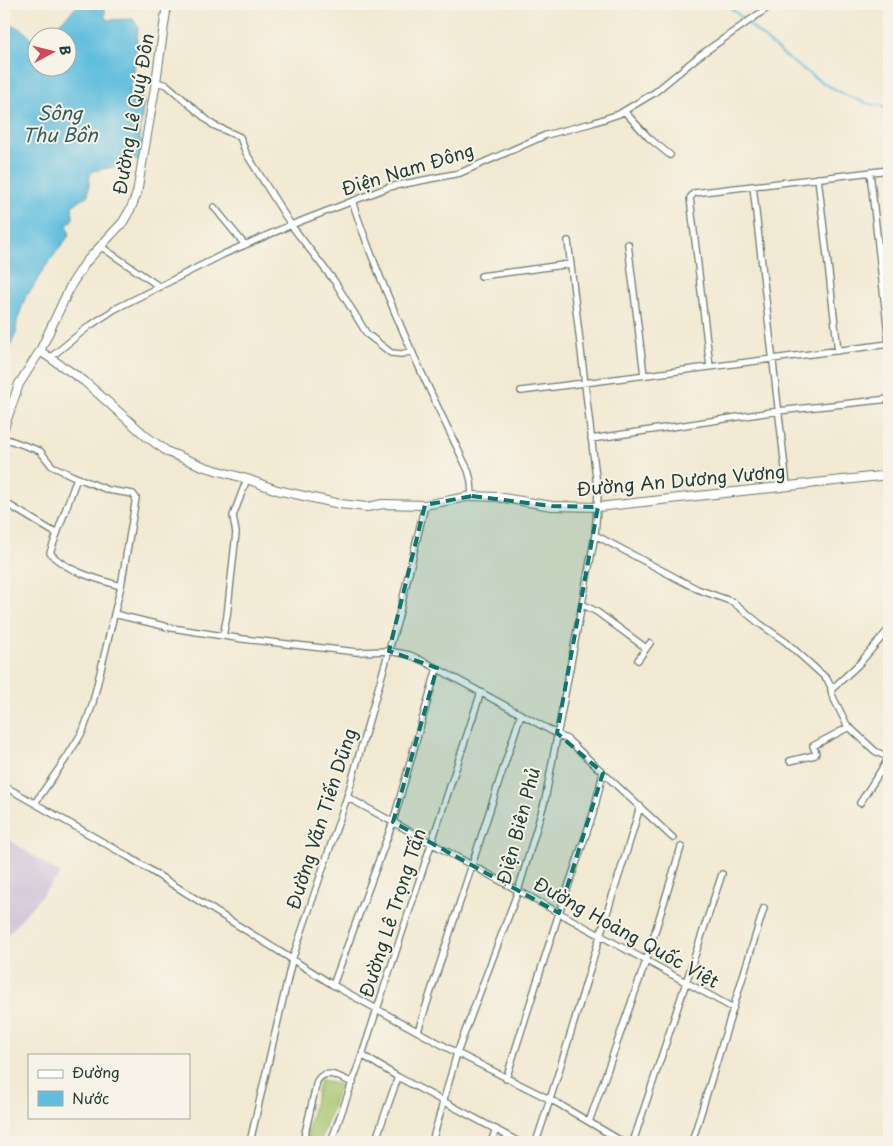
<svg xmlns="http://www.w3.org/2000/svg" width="893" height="1146" font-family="'Playpen Sans',sans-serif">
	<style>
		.industrial { fill: #cabfd7 }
		.green { fill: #a5c36a; stroke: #62804f }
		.water { fill: #60bede; stroke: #407e89 }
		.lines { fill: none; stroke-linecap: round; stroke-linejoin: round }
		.stream { stroke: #60bede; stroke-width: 2 }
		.street-casing { stroke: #69796b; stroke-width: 8 }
		.secondary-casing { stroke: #69796b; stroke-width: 10 }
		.street { stroke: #fff; stroke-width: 5.5 }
		.secondary { stroke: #fff; stroke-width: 8 }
		.marked { fill: #0f766e; fill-opacity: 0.2; stroke: #0f766e; stroke-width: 4; stroke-dasharray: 10 6; stroke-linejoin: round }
		.labels { text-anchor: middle; stroke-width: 4; stroke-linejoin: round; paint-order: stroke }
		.street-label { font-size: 18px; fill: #1f3d34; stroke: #f7f3e8 }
		.water-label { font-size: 19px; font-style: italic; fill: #2f5d5e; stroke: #f7f3e8 }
	</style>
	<rect width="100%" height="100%" fill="#f7f3e8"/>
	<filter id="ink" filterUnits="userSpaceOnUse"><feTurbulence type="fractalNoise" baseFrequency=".02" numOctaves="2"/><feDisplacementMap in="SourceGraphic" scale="10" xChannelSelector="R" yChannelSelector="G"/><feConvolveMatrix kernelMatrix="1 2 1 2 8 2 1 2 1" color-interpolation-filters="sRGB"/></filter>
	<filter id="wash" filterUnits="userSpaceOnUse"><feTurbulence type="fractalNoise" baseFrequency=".0096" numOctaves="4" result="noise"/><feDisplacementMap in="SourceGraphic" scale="20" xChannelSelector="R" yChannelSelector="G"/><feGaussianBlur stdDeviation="1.12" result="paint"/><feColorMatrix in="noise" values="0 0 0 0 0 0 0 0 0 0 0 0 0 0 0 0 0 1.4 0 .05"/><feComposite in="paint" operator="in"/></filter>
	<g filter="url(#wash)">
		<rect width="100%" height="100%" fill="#f2e9d2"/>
		<!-- industrial -->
		<path class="industrial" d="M4 836 60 874 4 939Z"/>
		<!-- green -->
		<path class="green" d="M320 1079 340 1085 320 1142H305Z"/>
		<!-- water -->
		<path class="water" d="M80 4H105V17L107 20 133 19 138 27 134 71 130 89 131 95 140 97 144 102 139 137 143 144 141 160H131L114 167 92 171 90 175 88 195 72 206 73 218 67 226 69 232 68 237 43 270 32 289 26 296 17 321 16 333 4 362V11L11 25 21 29 36 42 33 53 34 57 37 58 38 68H68V38L52 37 56 26Z"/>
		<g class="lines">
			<!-- stream -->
			<path class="stream" d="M724 4 731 8C771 45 811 83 863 102 871 105 881 106 889 108"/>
		</g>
	</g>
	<g filter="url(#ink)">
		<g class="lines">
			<defs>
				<path id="street" d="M156 82 167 85 213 125 240 137 246 153 291 225 335 282 367 334 391 353 402 354 412 351
					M624 111 649 138 670 155
					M870 172 889 343
					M818 178 838 351
					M753 186 787 486
					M352 201C383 293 425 382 468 470L471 481 472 496
					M214 207 245 245
					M628 244 644 375
					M100 246 160 287
					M481 276 570 264
					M51 357 88 327 115 309 224 254 291 225 389 187 460 173 546 135 592 123 619 114 654 93 699 56 773 4
					M710 367 690 198 694 193 889 170
					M521 391 889 344
					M4 438 40 451 52 466 73 476 108 490 133 494 136 498 121 586 92 706 83 731 67 757 35 803
					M591 439 778 411 889 399
					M77 478 50 553C65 571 100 580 121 586
					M4 502 57 534
					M595 535 697 589 733 602 760 624 786 642 827 679 831 687 832 695 847 725 875 751 889 758
					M582 604 597 612 646 648
					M114 614 172 628 243 639 357 652 389 651 410 655 427 663 568 740 673 838
					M223 636 227 616 236 533 233 516 247 479
					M638 660 650 643
					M831 690 859 664 889 629
					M790 761 815 755 816 753 813 746 849 727
					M4 786 129 857 333 985 457 1053 557 1103 623 1142
					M347 797 733 1008
					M860 803 889 758
					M333 985 393 822 437 668
					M418 1031 521 714
					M362 1055 398 1077 519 1142
					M506 1079 559 913 593 814 603 773
					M589 1122 646 961 681 847
					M250 1142 292 960 347 797 398 619 425 505
					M303 1142 317 1081C325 1067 341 1078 353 1083
					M331 1142 362 1055 481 692
					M375 1142 398 1077
					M432 1142 457 1053 518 891 545 800 595 535 598 494 568 241
					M491 1142 496 1129
					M536 1142C560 1071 581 999 603 926 615 886 629 847 640 806
					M633 1142 722 874
					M692 1142 764 908"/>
				<path id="secondary" d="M40 351 84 381 147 437 168 452 205 467 247 479 277 490 340 504 367 507 383 504 425 505 472 496 497 497 552 506 598 507 889 475
					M4 428 19 384 40 351 71 285 86 262 123 222 131 208 137 193 156 82 167 4"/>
			</defs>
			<!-- street casing -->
			<use href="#street" class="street-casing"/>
			<!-- secondary casing -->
			<use href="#secondary" class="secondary-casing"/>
			<!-- street -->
			<use href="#street" class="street"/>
			<!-- secondary -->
			<use href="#secondary" class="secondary"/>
		</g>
	</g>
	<!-- marked area -->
	<path class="marked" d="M472 496 552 506 598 507 557 733 603 773 559 913 393 822 437 668 389 651 425 505Z"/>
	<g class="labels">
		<!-- street labels -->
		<g class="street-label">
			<text transform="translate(134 114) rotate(-80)" y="6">Đường Lê Quý Đôn</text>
			<text transform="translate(408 170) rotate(-17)" y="6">Điện Nam Đông</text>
			<text transform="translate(681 481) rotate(-5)" y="6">Đường An Dương Vương</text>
			<text transform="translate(322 819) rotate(-72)" y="6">Đường Văn Tiến Dũng</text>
			<text transform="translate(519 826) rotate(-75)" y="6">Điện Biên Phủ</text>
			<text transform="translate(393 913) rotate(-72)" y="6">Đường Lê Trọng Tấn</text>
			<text transform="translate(626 933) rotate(29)" y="6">Đường Hoàng Quốc Việt</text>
		</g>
		<!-- water labels -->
		<g class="water-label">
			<text x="60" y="120">Sông<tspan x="60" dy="22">Thu Bồn</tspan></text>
		</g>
	</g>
	<!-- margin -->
	<rect width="893" height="1146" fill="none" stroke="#f7f3e8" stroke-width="20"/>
	<!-- legend -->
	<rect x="28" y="1054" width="162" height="65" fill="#f7f3e8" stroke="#a1aaa0"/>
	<rect x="38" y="1070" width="25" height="8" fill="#ffffff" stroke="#a1aaa0"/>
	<text x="72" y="1078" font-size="15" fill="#1f3d34">Đường</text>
	<rect x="38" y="1091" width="25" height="15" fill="#60bede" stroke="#a1aaa0"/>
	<text x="72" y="1104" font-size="15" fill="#1f3d34">Nước</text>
	<!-- north arrow -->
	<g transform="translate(52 52) rotate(83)"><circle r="24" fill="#f7f3e8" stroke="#a1aaa0"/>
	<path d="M0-4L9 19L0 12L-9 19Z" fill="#d1495b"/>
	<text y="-8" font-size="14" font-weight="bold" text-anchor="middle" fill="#1f3d34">B</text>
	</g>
</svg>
